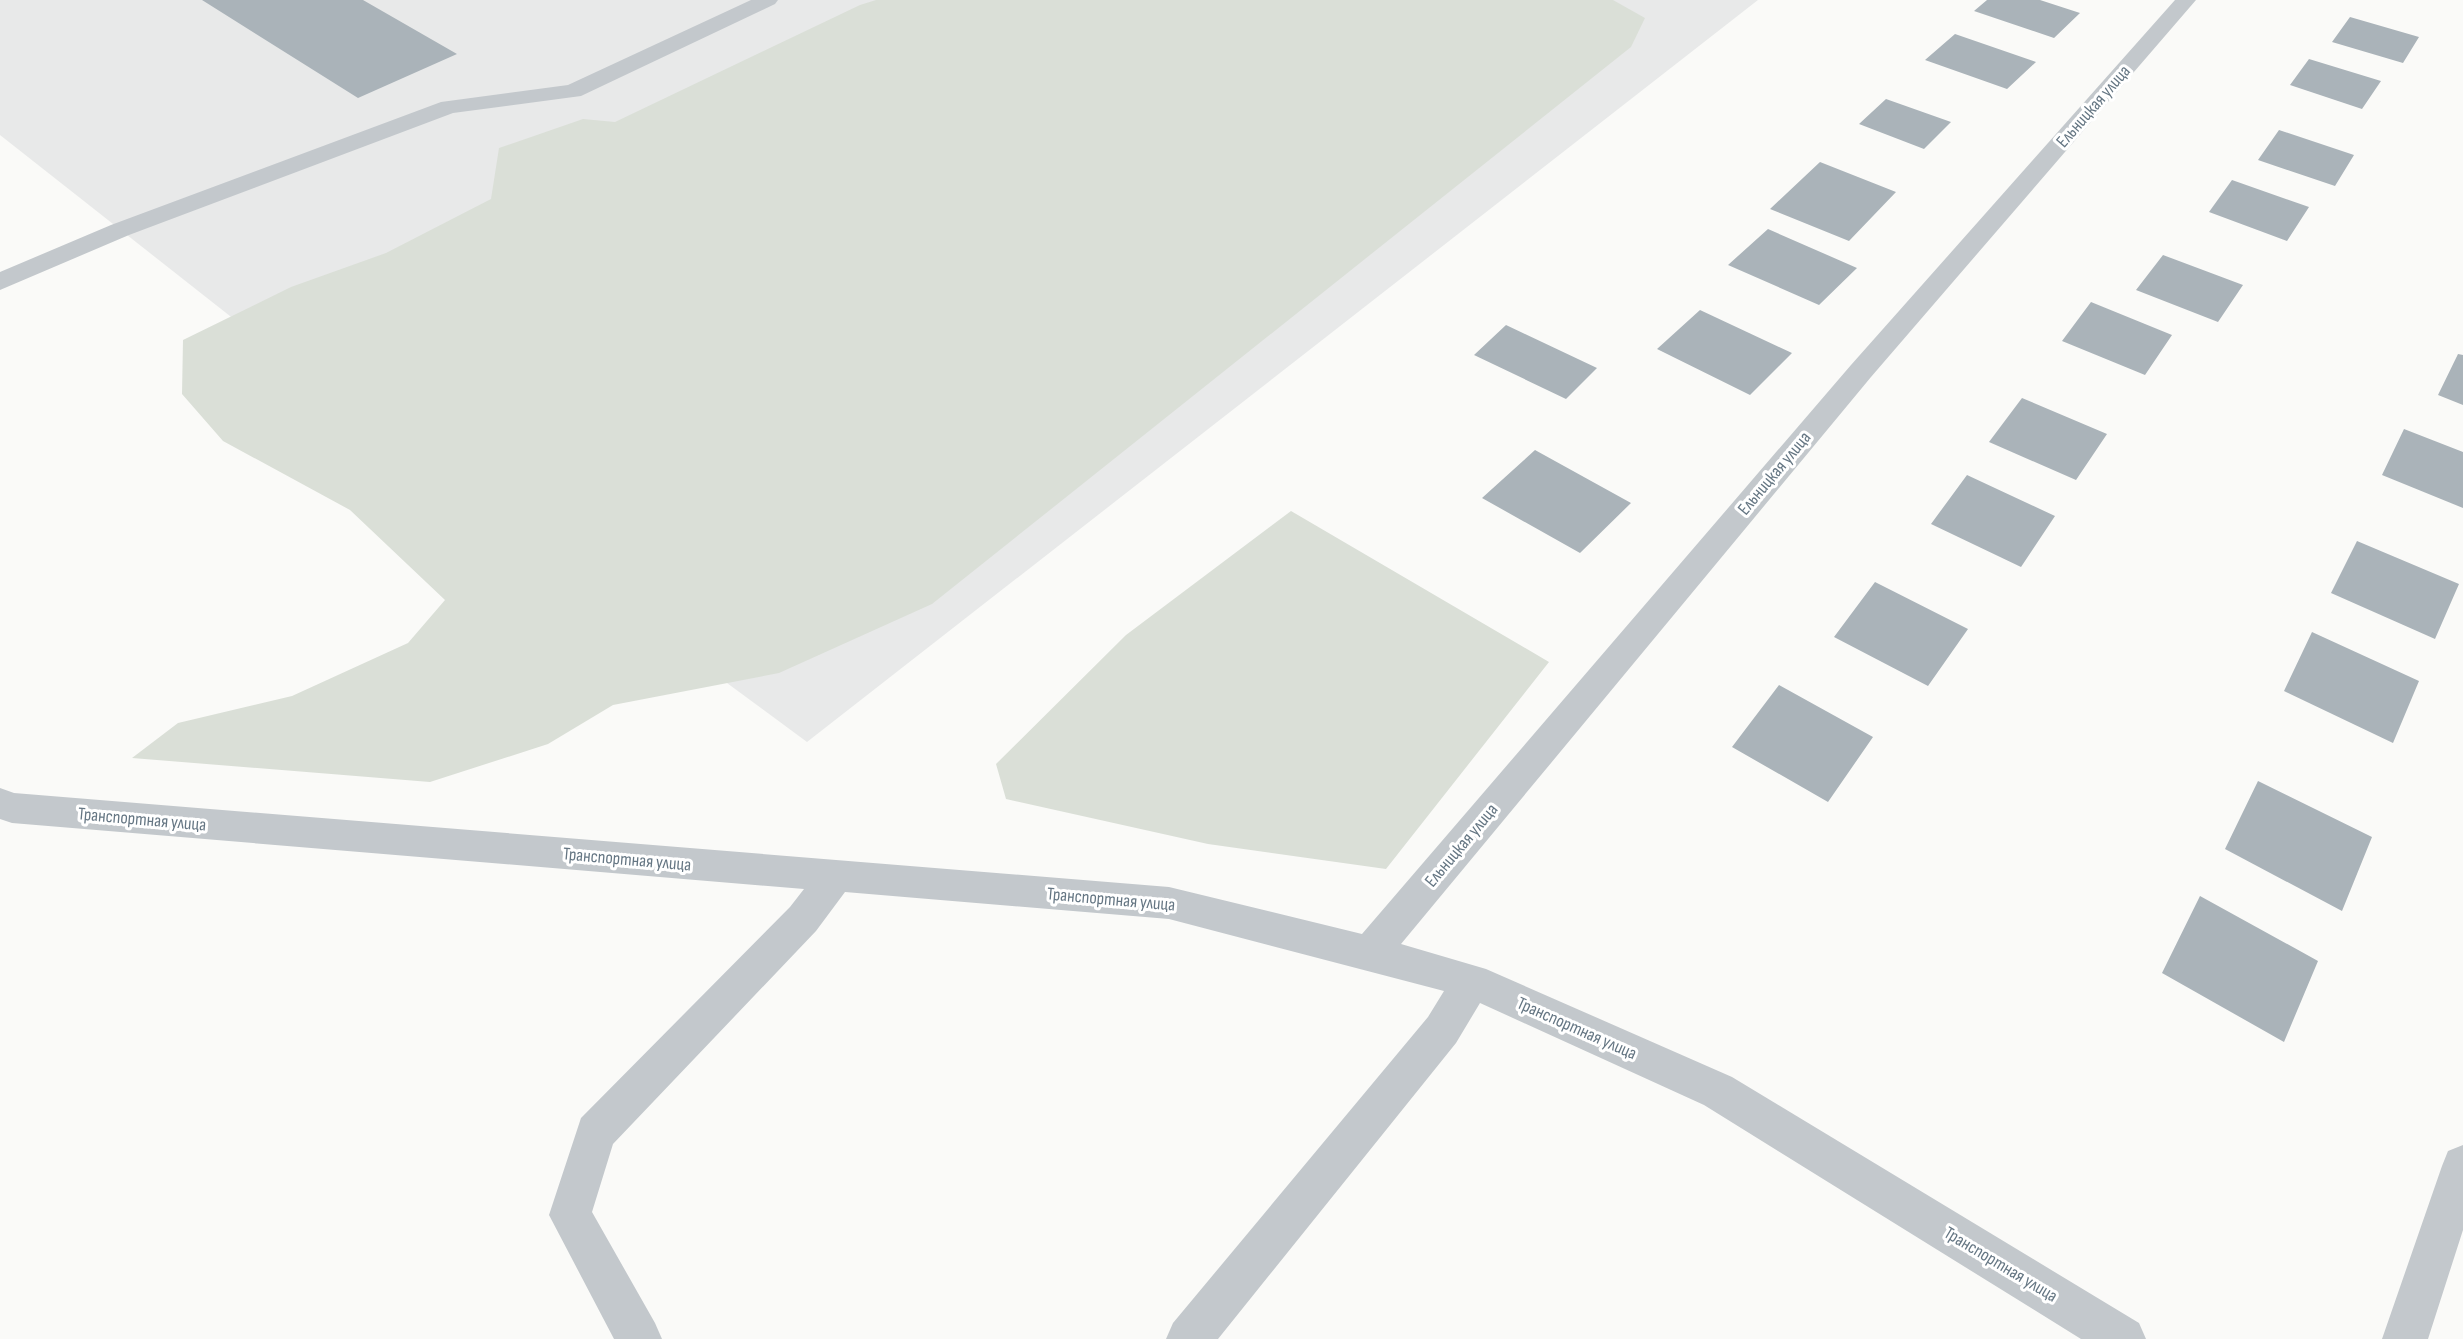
<svg xmlns="http://www.w3.org/2000/svg" width="2463" height="1339" font-family="'Sofia Sans Condensed',sans-serif">
	<style>
		.built { fill: #e8e9e9 }
		.green { fill: #dadfd7 }
		.building { fill: #aab3b9 }
		.lines { fill: none; stroke-linecap: round; stroke-linejoin: round }
		.minor { fill: #c3c8cc; fill-rule: evenodd }
		.labels { text-anchor: middle; stroke-width: 6; stroke-linejoin: round; paint-order: stroke }
		.street-label { font-size: 18px; fill: #657683; stroke: #fff }
	</style>
	<rect width="100%" height="100%" fill="#fafaf8"/>
	<!-- built -->
	<path class="built" d="M0 0H1758L807 742 249 331 0 135Z"/>
	<!-- green -->
	<path class="green" d="M876 0H1613L1645 18 1631 47 932 604 779 673 613 705 548 744 430 782 132 758 178 723 292 696 408 643 445 600 350 510 223 441 182 394 183 340 291 287 386 253 491 199 499 148 583 119 615 122 860 5Z
		M1291 511 1549 662 1386 869 1208 844 1006 799 996 764 1126 635Z"/>
	<!-- building -->
	<path class="building" d="M202 0H363L457 54 358 98Z
		M1987 0H2040L2080 13 2054 38 1974 11Z
		M2350 17 2419 37 2403 63 2332 42Z
		M1955 34 2036 62 2007 89 1925 60Z
		M2309 59 2381 81 2362 109 2290 85Z
		M1886 99 1951 122 1924 149 1859 124Z
		M2279 130 2354 155 2335 186 2258 160Z
		M1820 162 1896 192 1849 241 1770 209Z
		M2232 180 2309 207 2287 241 2209 212Z
		M1768 229 1857 268 1819 305 1728 265Z
		M2163 255 2243 285 2218 322 2136 290Z
		M2091 302 2172 335 2145 375 2062 341Z
		M1700 310 1792 353 1750 395 1657 349Z
		M1506 325 1597 368 1566 399 1474 355Z
		M2458 354 2463 355V405L2438 395Z
		M2022 398 2107 434 2076 480 1989 442Z
		M2404 429 2463 452V508L2382 475Z
		M1535 450 1631 503 1580 553 1482 498Z
		M1967 475 2055 516 2021 567 1931 524Z
		M2357 541 2459 584 2435 639 2331 593Z
		M1875 582 1968 629 1928 686 1834 637Z
		M2312 632 2419 681 2393 743 2284 691Z
		M1779 685 1873 737 1828 802 1732 747Z
		M2258 781 2372 837 2342 911 2225 849Z
		M2200 896 2318 961 2284 1042 2162 973Z"/>
	<g class="lines">
		<!-- minor -->
		<path class="minor" d="M751 0H778L775 4 581 96 453 113 129 235 0 290V272L111 225 441 102 568 85Z
			M2175 0H2196L1871 377 1401 944 1486 969 1732 1077 2139 1323 2146 1339H2081L1704 1105 1480 1003 1456 1043 1218 1339H1166L1173 1323 1428 1017 1444 991 1169 919 845 892 816 931 613 1144 592 1212 655 1323 662 1339H614L549 1215 581 1118 790 907 804 889 12 823 0 819V788L14 793 1169 887 1362 934 1851 365Z
			M2463 1145V1230L2428 1339H2382L2442 1166 2448 1151Z"/>
	</g>
	<g class="labels">
		<!-- street labels -->
		<g class="street-label">
			<text transform="translate(2093 106) rotate(-49)" y="6">Ельницкая улица</text>
			<text transform="translate(1774 473) rotate(-50)" y="6">Ельницкая улица</text>
			<text transform="translate(142 819) rotate(5)" y="6">Транспортная улица</text>
			<text transform="translate(1461 845) rotate(-50)" y="6">Ельницкая улица</text>
			<text transform="translate(627 859) rotate(5)" y="6">Транспортная улица</text>
			<text transform="translate(1111 899) rotate(5)" y="6">Транспортная улица</text>
			<text transform="translate(1577 1028) rotate(24)" y="6">Транспортная улица</text>
			<text transform="translate(2001 1264) rotate(31)" y="6">Транспортная улица</text>
		</g>
	</g>
</svg>
